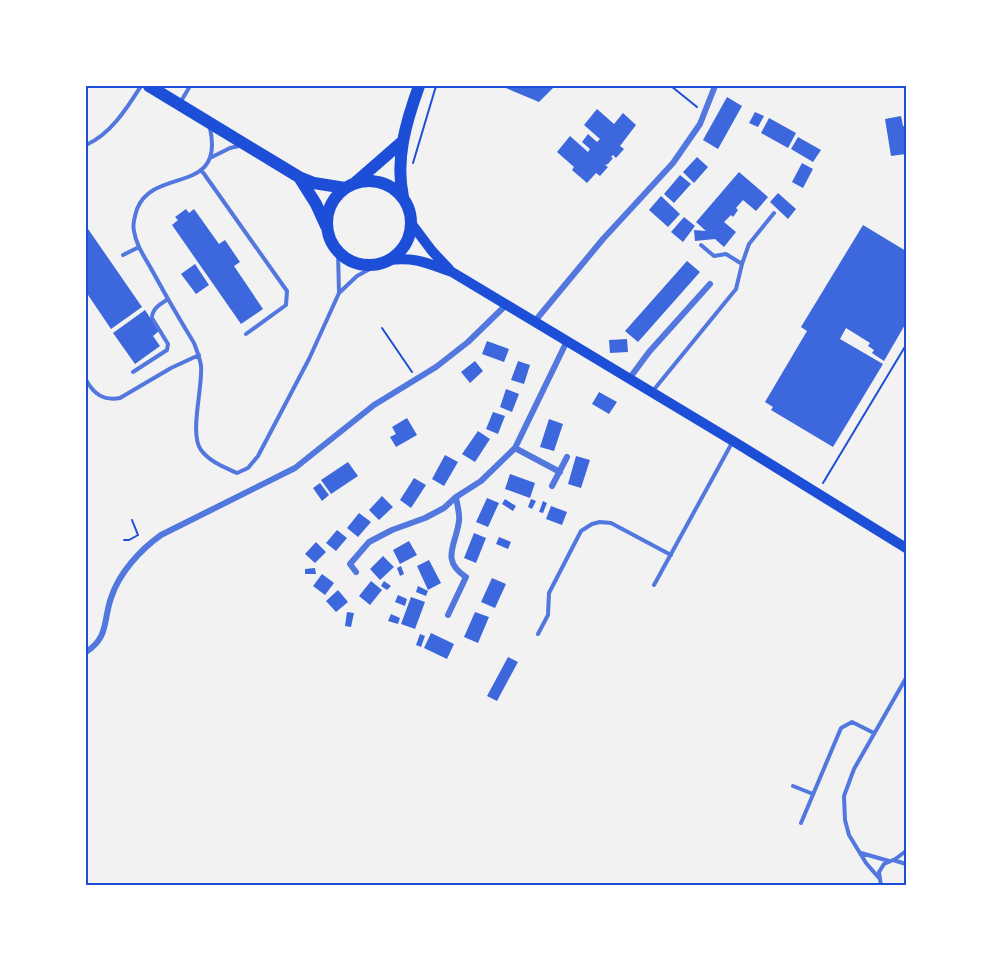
<svg xmlns="http://www.w3.org/2000/svg" width="992" height="971" font-family="'Roboto Serif',serif">
	<style>
		.building { fill: #3d67dc }
		.lines { fill: none; stroke-linecap: round; stroke-linejoin: round }
		.path { stroke: #1d4ed8; stroke-width: 2 }
		.service { stroke: #5277de; stroke-width: 4 }
		.minor { stroke: #5277de; stroke-width: 6 }
		.secondary { stroke: #1d4ed8; stroke-width: 10 }
		.primary { stroke: #1d4ed8; stroke-width: 12 }
		.neatline { fill: none; stroke: #1d4ed8; stroke-width: 2 }
	</style>
	<rect width="100%" height="100%" fill="#f2f2f2"/>
	<!-- building -->
	<path class="building" d="M501 86H555L539 102Z
		M727 97 742 106 718 149 703 140Z
		M597 109 614 124 623 113 636 125 620 146 624 149 616 158 613 155 611 157 613 158 608 164 605 165 608 167 600 176 596 173 587 183 572 170 574 167 557 152 570 136 588 152 590 149 582 142 588 134 597 142 600 139 584 125Z
		M755 112 764 116 758 127 749 123Z
		M901 116 903 126H906V154L891 156 885 119Z
		M769 118 796 133 788 148 761 133Z
		M798 137 821 150 813 162 791 149Z
		M697 157 708 167 694 183 683 172Z
		M802 163 813 169 803 188 792 182Z
		M739 172 768 197 756 211 743 200 736 208 738 210 733 217 731 215 724 222 736 232 724 247 715 239 695 241 694 230 706 231 696 222Z
		M680 175 691 184 674 203 664 194Z
		M778 193 796 209 788 219 770 202Z
		M661 196 680 214 668 227 649 210Z
		M186 209 189 213 194 209 219 244 225 240 240 262 234 266 263 309 241 324 172 225 178 220 175 217Z
		M684 217 695 226 683 242 671 232Z
		M863 225 906 251V323L884 361 872 353 874 350 868 346 870 343 846 328 840 339 883 364 833 447 771 410 773 407 765 402 807 331 801 327Z
		M86 226 142 307 111 329 86 292Z
		M687 261 700 272 638 342 625 331Z
		M195 264 209 285 196 294 181 274Z
		M145 310 159 331 153 336 160 346 135 364 113 333Z
		M627 339 628 352 610 353 609 340Z
		M487 341 509 349 504 362 482 354Z
		M475 361 483 371 470 383 461 372Z
		M518 361 530 365 524 384 511 380Z
		M506 389 519 394 512 412 500 407Z
		M599 392 617 402 609 414 592 404Z
		M493 412 505 416 498 434 486 429Z
		M407 418 417 435 396 447 390 437 396 434 392 427Z
		M549 419 563 424 554 451 540 447Z
		M478 431 490 439 475 462 462 454Z
		M445 455 458 462 444 486 432 479Z
		M576 456 590 460 581 488 568 484Z
		M348 462 358 476 331 494 321 480Z
		M510 474 535 483 530 498 505 489Z
		M414 478 426 485 411 508 400 500Z
		M320 483 329 495 322 501 313 488Z
		M382 496 393 507 379 520 369 510Z
		M487 498 499 503 488 527 476 522Z
		M505 499 516 506 513 511 502 504Z
		M531 499 536 501 532 509 528 507Z
		M543 501 547 503 543 513 539 512Z
		M551 506 567 512 562 525 546 519Z
		M359 513 371 522 358 537 347 528Z
		M337 530 347 538 336 551 326 543Z
		M474 533 486 538 476 563 464 558Z
		M499 537 511 542 508 549 496 544Z
		M409 541 417 555 400 564 393 550Z
		M316 542 326 552 315 563 305 554Z
		M383 556 394 567 380 580 370 569Z
		M429 560 441 583 428 590 417 566Z
		M401 566 404 574 400 576 397 568Z
		M315 568 316 574H305V569Z
		M322 574 334 583 325 595 313 586Z
		M492 578 506 584 495 608 481 602Z
		M371 581 382 590 370 605 359 596Z
		M384 581 391 586 387 590 381 586Z
		M418 586 428 591 426 596 416 592Z
		M338 590 348 602 336 612 326 601Z
		M398 595 407 599 405 606 395 602Z
		M411 597 425 602 415 629 401 624Z
		M347 612 354 613 351 627 345 626Z
		M475 612 489 617 478 643 464 637Z
		M391 614 400 618 398 624 388 621Z
		M431 633 454 644 447 659 424 648Z
		M420 634 425 636 421 647 416 645Z
		M508 657 518 662 497 701 487 696Z"/>
	<g class="lines">
		<!-- path -->
		<path class="path" d="M671 86 697 107
			M413 163 436 86
			M382 328 412 372
			M823 483 906 345
			M124 540H129L138 535 132 520"/>
		<!-- service -->
		<path class="service" d="M180 103 190 86
			M210 128C225 196 154 166 137 209 135 216 132 224 134 231 136 246 146 259 153 272 166 296 180 320 194 343 197 351 200 358 201 366 203 387 189 434 201 450 210 462 224 467 237 473L248 468 258 456 309 359 339 293 338 252
			M86 145C111 134 127 108 141 86
			M210 158 230 148 239 146
			M202 171 287 291 286 305 246 334
			M701 245 714 256 726 254 742 264
			M123 255 139 247
			M339 293 357 276 377 265
			M133 372 167 350 168 344 152 318C152 308 161 304 168 299
			M86 380C94 394 103 401 120 398L171 368 199 355
			M652 392 736 289 742 264 749 244 774 213
			M654 585 733 441
			M538 634 548 615 549 593 581 531 592 524 600 522 611 523 671 555
			M793 786 813 794
			M801 823 841 728 852 722 874 733
			M861 853 889 861
			M894 860 906 851
			M879 878 866 863 849 835 845 820 844 796 854 769 906 678
			M881 886 879 872 884 864 893 860 906 864"/>
		<!-- minor -->
		<path class="minor" d="M535 321 603 239 673 163 700 124 715 86
			M629 379 649 352 710 284
			M515 448 560 472
			M552 486 567 457
			M356 572 350 564 369 542 392 530 425 518 444 508 456 497
			M448 615 466 577C440 560 456 545 459 521 460 513 457 505 456 497L481 481 515 448 567 341
			M86 652C109 637 103 621 111 598 119 573 140 550 161 535L295 468 374 405 436 367 468 342 506 305"/>
		<!-- secondary -->
		<path class="secondary" d="M411 223 432 251 449 269
			M389 260C417 257 426 263 452 272L733 441 906 548"/>
		<!-- primary -->
		<path class="primary" d="M149 86 299 177 314 183 345 188
			M299 177 316 204 326 226
			M327 223a42 42 0 1 1 84 0a42 42 0 1 1-84 0Z
			M356 182 403 141
			M403 197C395 159 406 122 419 86"/>
	</g>
	<!-- border -->
	<rect width="992" height="971" fill="none" stroke="#ffffff" stroke-width="174"/>
	<rect x="87" y="87" width="818" height="797" class="neatline"/>
</svg>
